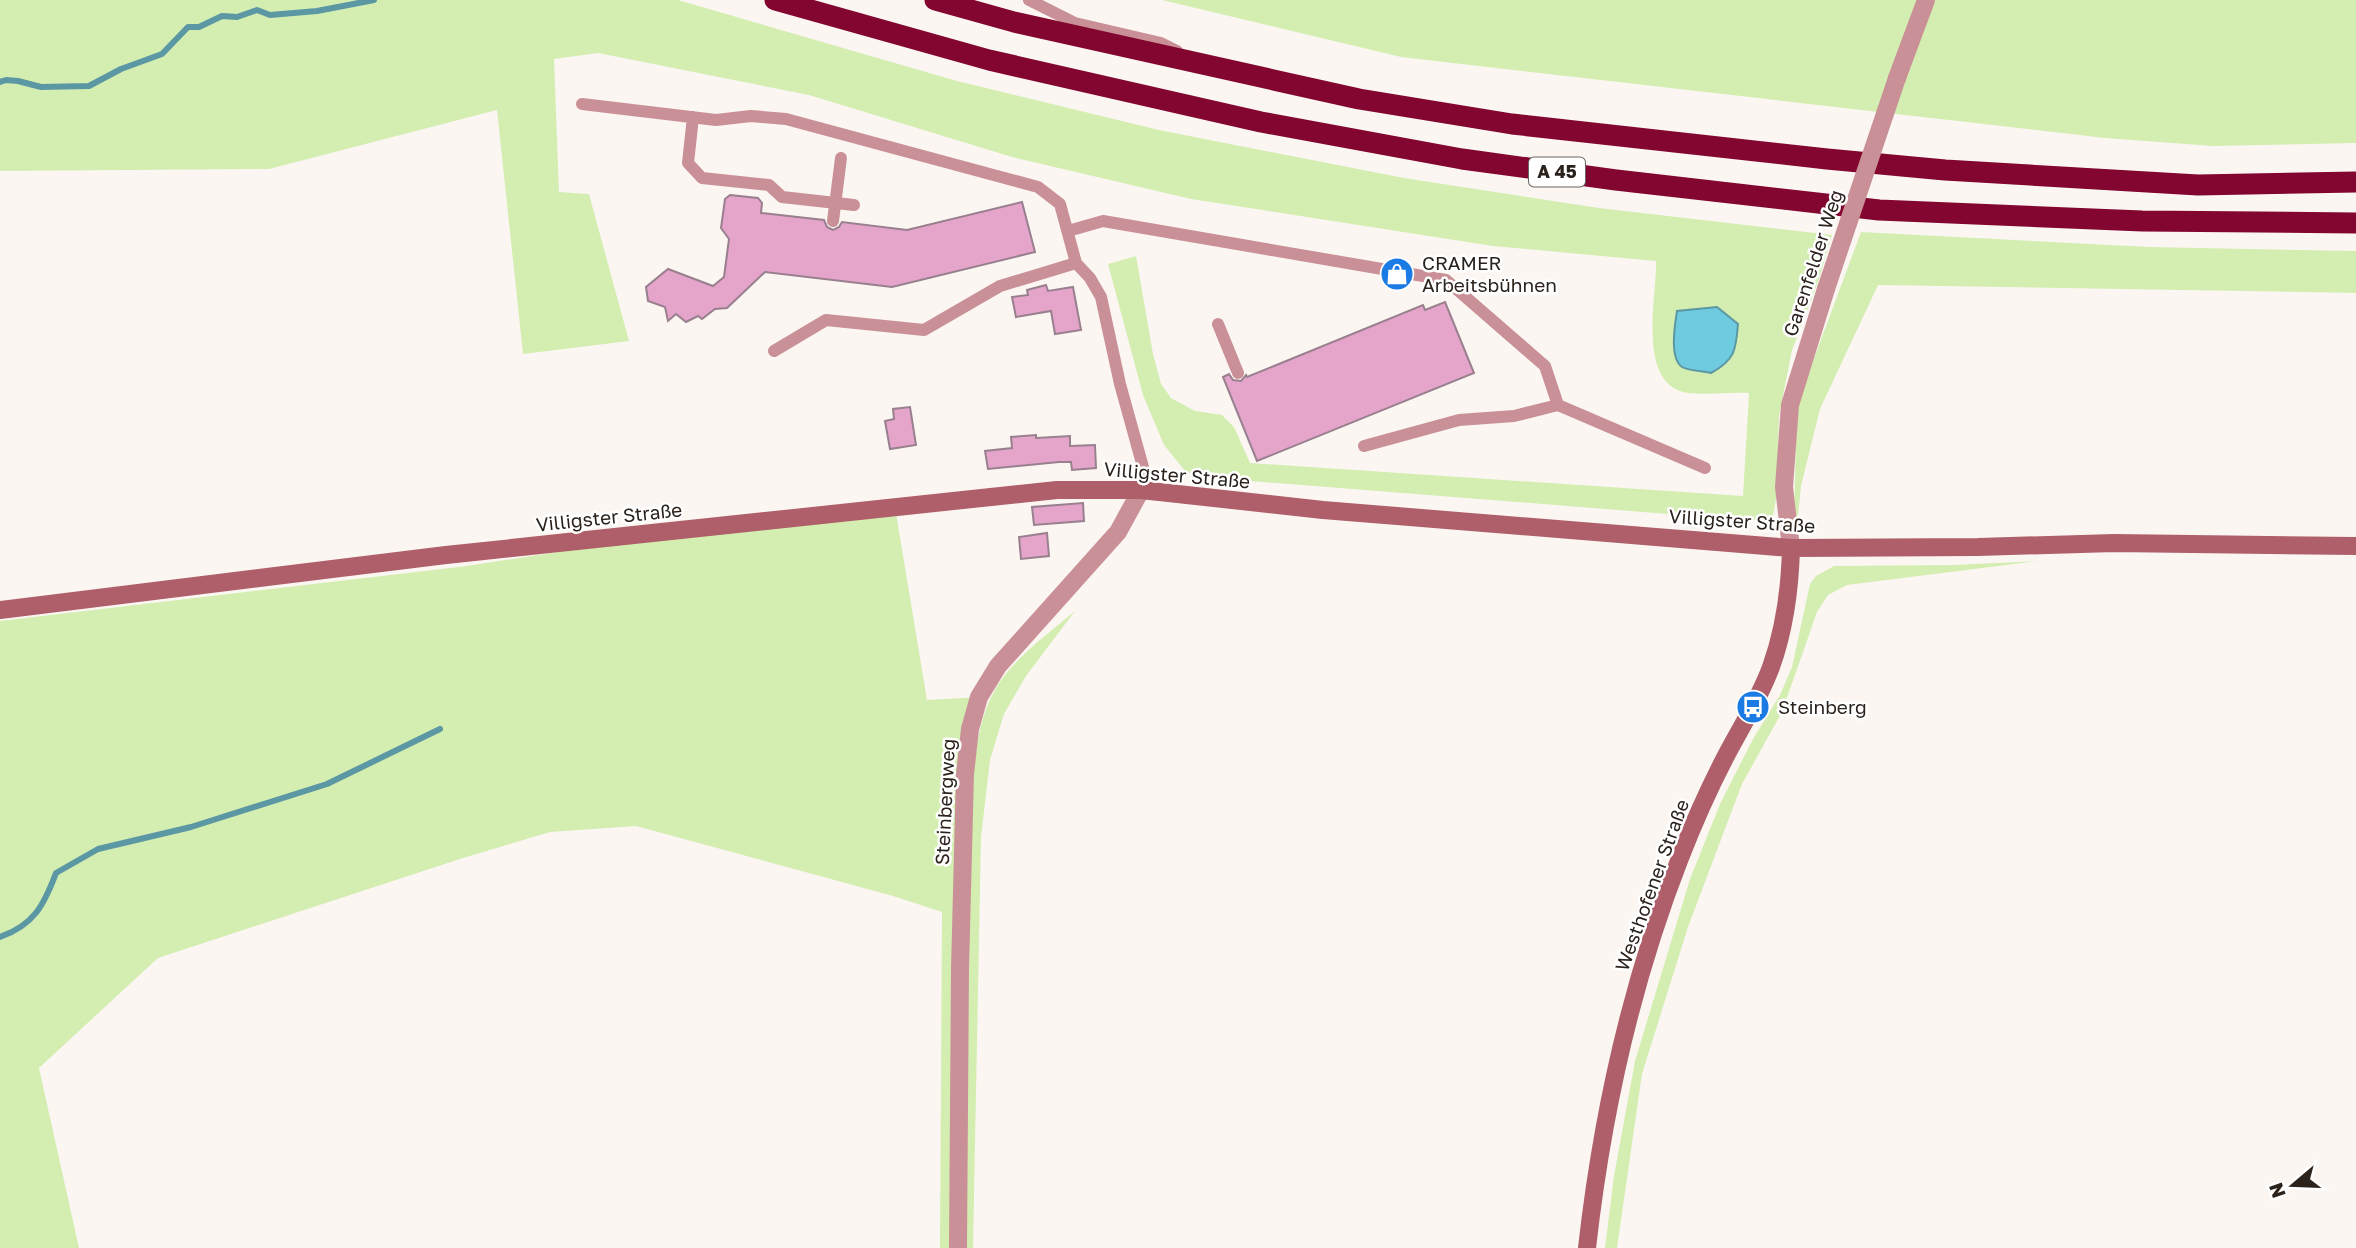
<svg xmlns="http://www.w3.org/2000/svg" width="2356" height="1248" font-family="'Golos Text',sans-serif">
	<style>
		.green { fill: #d4eeb1 }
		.water { fill: #6fcbdf; stroke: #5b98a4; stroke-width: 2 }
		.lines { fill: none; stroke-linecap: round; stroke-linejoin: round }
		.stream { stroke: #5b98a4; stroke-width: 6 }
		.building { fill: #e5a4ca; stroke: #98808e; stroke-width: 2 }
		.lane { stroke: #c99197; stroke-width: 12 }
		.street { stroke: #c99197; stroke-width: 18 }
		.secondary { stroke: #ae5f69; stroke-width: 18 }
		.highway { stroke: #82062f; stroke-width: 21 }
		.lane-bridge { stroke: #c99197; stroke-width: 12 }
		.street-bridge { stroke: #c99197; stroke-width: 18 }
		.labels { text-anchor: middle; stroke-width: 5; stroke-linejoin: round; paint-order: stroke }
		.shield { fill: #fff; stroke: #6b6460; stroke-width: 2 }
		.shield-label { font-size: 18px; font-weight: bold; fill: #2c221c }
		.poi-label { font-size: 19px; fill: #2c221c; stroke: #fff; text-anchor: start }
		.street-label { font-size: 19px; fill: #2c221c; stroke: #fff }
	</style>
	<rect width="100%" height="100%" fill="#fcf6f3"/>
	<!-- green -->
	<path class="green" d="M0 0H678L957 81 1159 130 1404 178 1599 208 1832 235 1818 282 1792 350 1779 416 1776 499 1773 516 1762 520H1744L1213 478 1186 472 1164 445 1143 395 1108 264 1136 256 1153 354 1161 384 1171 398 1195 411 1222 415 1234 427 1250 463 1743 496 1749 393C1732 392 1697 396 1683 392 1637 379 1657 296 1656 261L1493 246 1191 199 1012 157 809 95 598 53 554 59 559 192 589 194 629 341 523 354 497 110 269 169 0 171Z
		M1162 0H2356V143L2213 146 2105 138 1401 57Z
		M1861 232 2149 247 2356 251V293L1878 285 1820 409 1801 486 1798 516 1794 514 1797 404Z
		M895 507 927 700 979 697 964 729 951 1248H940L942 912 893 896 636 826 550 832 463 858 158 958 39 1068 79 1248H0V621L467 566 764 520Z
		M2038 561 1847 585 1828 595 1817 612 1782 712 1742 784 1688 927 1642 1074 1617 1248H1605L1614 1176 1635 1061 1690 879 1720 804 1753 739 1780 695 1792 667 1810 584 1816 576 1834 566 1953 565Z
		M1075 611 1026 676 1004 714 990 760 981 837 973 1248H963L966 998 974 766C977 739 982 712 996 688 1015 657 1048 634 1075 611Z"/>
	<!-- water -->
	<path class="water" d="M1717 307 1738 324C1736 350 1735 360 1711 373 1703 371 1689 371 1682 367 1669 358 1675 324 1677 311Z"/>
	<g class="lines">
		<!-- stream -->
		<path class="stream" d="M0 82 6 80 18 81 41 87 89 86 121 69 162 54 188 27H199L222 16 237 17 257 10 270 15 317 11 374 0
			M0 937C34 925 44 905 56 873L98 849 191 827 327 784 440 729"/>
	</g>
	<!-- building -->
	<path class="building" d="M730 195 758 198 762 203 761 213 824 220 827 227 833 230 839 227 842 222 907 230 1022 202 1035 252 892 287 765 272 727 308 715 309 702 319 698 316 686 322 676 314 668 321 665 307 648 301 646 287 668 269 713 286 724 277 729 239 721 228 725 199Z
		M1046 285 1048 291 1073 287 1081 330 1055 334 1051 311 1016 317 1012 297 1028 295 1027 290Z
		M1445 302 1474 373 1257 461 1223 377 1229 374 1233 380 1241 381 1246 375 1247 377 1423 305 1425 310Z
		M910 407 916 445 890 449 885 421 894 419 893 409Z
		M1036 435V438L1070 436V446L1095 445 1096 468 1072 470 1071 462H1059L988 469 985 451 1012 448 1011 437Z
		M1083 503 1084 521 1034 525 1032 507Z
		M1047 533 1049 556 1021 559 1019 537Z"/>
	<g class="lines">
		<!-- lane -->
		<path class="lane" d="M1029 0 1075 23 1161 43 1177 51
			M582 104 716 120 751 116 786 119 1038 187 1060 204 1076 263 1090 278 1101 297 1120 384 1143 467 1141 490
			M693 117 688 163 702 178 769 185 782 197 854 205
			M1068 231 1103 221 1446 280 1545 366 1558 405 1705 468
			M1218 324 1238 373
			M774 351 826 320 924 330 1000 286 1076 263
			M1364 446 1459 420 1514 416 1558 405"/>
		<!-- street -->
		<path class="street" d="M1897 78 1926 0
			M1791 548 1784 487 1790 405 1826 289
			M958 1248 960 969 965 774 970 729 979 697 998 666 1118 532 1141 490"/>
		<!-- secondary -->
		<path class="secondary" d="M0 610 446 555 1057 490H1141L1323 510 1791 548 1978 547 2114 543 2356 546
			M1587 1248C1602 1115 1631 983 1680 858 1694 822 1710 786 1728 752 1743 724 1760 697 1771 667 1785 628 1790 589 1791 548"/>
		<!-- highway -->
		<path class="highway" d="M775 0 989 60 1261 122 1462 159 1616 180 1879 210 2142 221 2356 223
			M935 0 1014 22 1359 99 1512 124 1827 159 1945 170 2198 185 2356 182"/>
		<!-- lane-bridge -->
		<path class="lane-bridge" d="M833 221 841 158"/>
		<!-- street-bridge -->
		<path class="street-bridge" d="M1826 289 1897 78"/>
	</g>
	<!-- icons -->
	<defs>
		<symbol id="shop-disc" viewBox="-11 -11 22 22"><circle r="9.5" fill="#1b7be4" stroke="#fff"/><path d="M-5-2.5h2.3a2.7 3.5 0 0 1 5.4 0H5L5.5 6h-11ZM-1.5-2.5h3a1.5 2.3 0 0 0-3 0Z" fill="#fff"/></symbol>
		<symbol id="bus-disc" viewBox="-11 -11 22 22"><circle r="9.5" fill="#1b7be4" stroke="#fff"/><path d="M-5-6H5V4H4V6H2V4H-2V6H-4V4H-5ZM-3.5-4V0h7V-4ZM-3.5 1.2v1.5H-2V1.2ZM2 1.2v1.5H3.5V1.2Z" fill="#fff"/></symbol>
	</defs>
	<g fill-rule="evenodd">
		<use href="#shop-disc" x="1378" y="255" width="38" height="38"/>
		<use href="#bus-disc" x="1734" y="688" width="38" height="38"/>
	</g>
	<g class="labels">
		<!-- shield labels -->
		<rect class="shield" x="1529" y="157.5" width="56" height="29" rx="5"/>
		<g class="shield-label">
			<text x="1557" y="178">A 45</text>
		</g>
		<!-- poi labels -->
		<g class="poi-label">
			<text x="1422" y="270">CRAMER<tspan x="1422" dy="22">Arbeitsbühnen</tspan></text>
			<text x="1778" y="714">Steinberg</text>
		</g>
		<!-- street labels -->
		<g class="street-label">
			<text transform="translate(1813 263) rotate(-72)" y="7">Garenfelder Weg</text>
			<text transform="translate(1177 475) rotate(5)" y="7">Villigster Straße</text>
			<text transform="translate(609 517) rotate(-6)" y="7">Villigster Straße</text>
			<text transform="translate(1742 521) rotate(4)" y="7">Villigster Straße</text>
			<text transform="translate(945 802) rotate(-87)" y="7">Steinbergweg</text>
			<text transform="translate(1652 885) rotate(-70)" y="7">Westhofener Straße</text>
		</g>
	</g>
	<!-- north arrow -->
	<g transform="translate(2293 1185) rotate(251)" stroke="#ffffff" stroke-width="5" paint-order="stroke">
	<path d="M0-5L12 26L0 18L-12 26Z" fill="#2c221c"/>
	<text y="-10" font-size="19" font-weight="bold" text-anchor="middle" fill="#2c221c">N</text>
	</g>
</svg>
